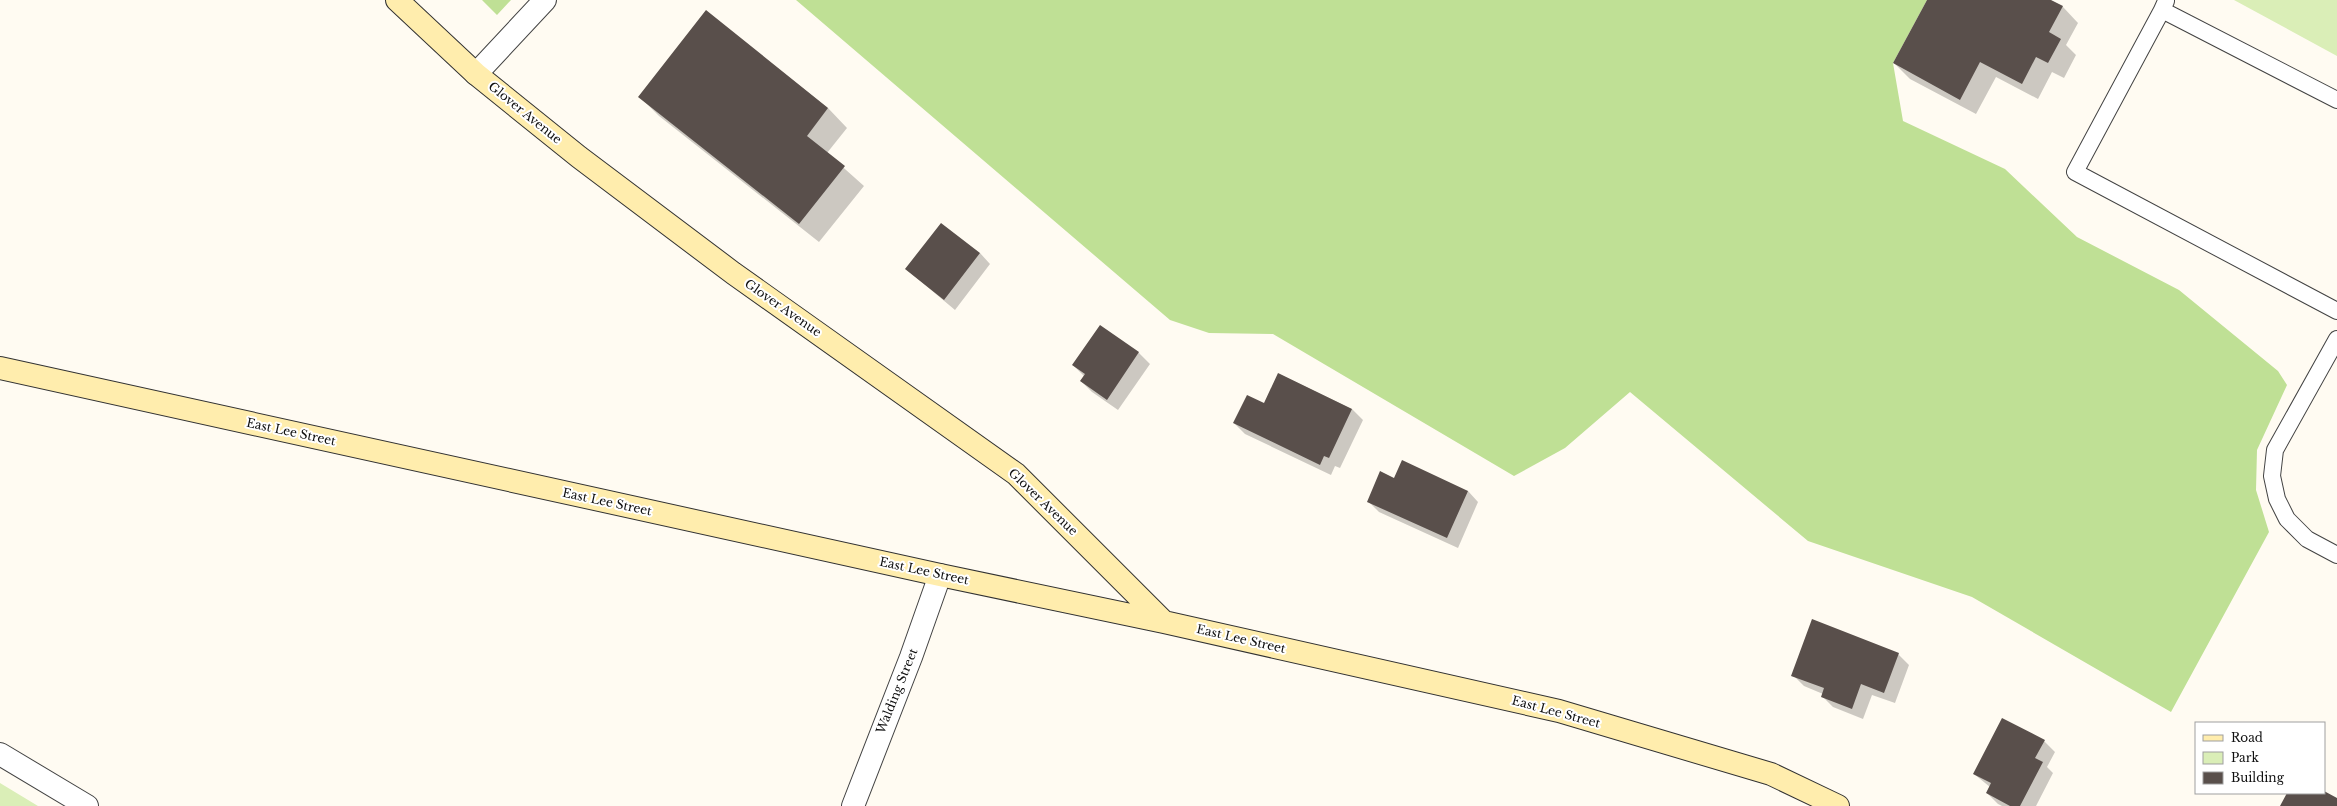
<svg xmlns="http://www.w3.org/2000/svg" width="2337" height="806" font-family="'Libre Baskerville',serif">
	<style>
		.green { fill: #daeeb7 }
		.forest { fill: #bfe095 }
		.shadow { fill: #0003 }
		.building { fill: #594f4b }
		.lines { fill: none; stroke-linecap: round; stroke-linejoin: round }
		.service-casing { stroke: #434343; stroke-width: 18 }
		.minor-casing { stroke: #434343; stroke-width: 24 }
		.secondary-casing { stroke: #323232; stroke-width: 24 }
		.service { stroke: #fff; stroke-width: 16 }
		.minor { stroke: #fff; stroke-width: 22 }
		.secondary { stroke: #ffedad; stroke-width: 22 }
		.labels { text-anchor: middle; stroke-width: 4; stroke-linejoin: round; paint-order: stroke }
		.street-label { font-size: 12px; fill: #101010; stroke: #fff }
	</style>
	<rect width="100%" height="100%" fill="#fffbf2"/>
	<!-- green -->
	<path class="green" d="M2234 0H2337V56Z
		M0 783 38 806H0Z"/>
	<!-- forest -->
	<path class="forest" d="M482 0H511L497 15Z
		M796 0H1927L1893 63 1903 121 2005 169 2077 237 2179 290 2278 371 2287 385 2257 450 2256 490 2269 532 2171 712 1972 597 1808 541 1630 392 1565 448 1514 476 1273 334 1209 333 1170 320Z"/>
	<!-- shadow -->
	<path class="shadow" d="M1928 0H2049L2063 7 2078 23 2066 45 2076 55 2064 78 2052 72 2038 99 1996 77 1976 114 1910 79 1894 63Z
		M706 12 828 108 847 128 827 153 864 186 819 242 659 116 640 97Z
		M980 253 990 264 955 310 906 269Z
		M1100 326 1139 353 1150 364 1118 410 1092 392 1081 381 1084 376 1073 365Z
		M1279 374 1352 409 1363 420 1340 468 1335 466 1331 475 1245 434 1234 423 1264 405Z
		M1394 479 1468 491 1478 502 1458 548 1379 512 1368 501Z
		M1898 654 1909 665 1895 703 1872 695 1863 719 1833 707 1822 696 1823 694 1804 686 1793 675Z
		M2044 741 2055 752 2047 767 2053 773 2036 806H2002L1998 804 1987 793 1990 787 1974 774Z"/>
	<!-- building -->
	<path class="building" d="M1927 0H2051L2063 6 2049 32 2061 39 2048 63 2036 57 2022 84 1980 62 1960 100 1893 63Z
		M706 10 828 108 807 136 845 166 799 224 638 97Z
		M941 223 980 253 944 300 905 269Z
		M1100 325 1139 352 1107 400 1080 381 1085 374 1072 365Z
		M1278 373 1352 409 1329 458 1324 456 1320 465 1233 423 1247 395 1264 403Z
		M1402 460 1468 491 1447 538 1367 502 1380 471 1394 478Z
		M1812 619 1899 653 1884 693 1861 684 1852 709 1821 697 1824 688 1791 676Z
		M2002 718 2045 740 2035 758 2043 762 2020 806H2010L1986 793 1991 783 1973 774Z
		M2324 791 2337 798V806H2280L2287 793H2324Z"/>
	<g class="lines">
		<defs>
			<path id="service" d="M2166 1 2162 10 2337 100
				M2162 10 2075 172 2337 311
				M2337 339 2275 450 2272 476 2277 499 2287 519 2307 539 2337 555"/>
			<path id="minor" d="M476 74 545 0
				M0 754 87 806
				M853 806 911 657 940 575"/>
			<path id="secondary" d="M397 0 476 74 579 157 733 273 1016 474 1164 622
				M0 368 940 575 1164 622 1559 711 1771 774 1838 806"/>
		</defs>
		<!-- service casing -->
		<use href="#service" class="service-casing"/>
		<!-- minor casing -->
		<use href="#minor" class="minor-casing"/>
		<!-- secondary casing -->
		<use href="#secondary" class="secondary-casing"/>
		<!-- service -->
		<use href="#service" class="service"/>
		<!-- minor -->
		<use href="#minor" class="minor"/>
		<!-- secondary -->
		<use href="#secondary" class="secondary"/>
	</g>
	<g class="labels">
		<!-- street labels -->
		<g class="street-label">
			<text transform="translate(525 113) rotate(39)" y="4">Glover Avenue</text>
			<text transform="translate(783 308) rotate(35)" y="4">Glover Avenue</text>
			<text transform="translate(291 432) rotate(12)" y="4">East Lee Street</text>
			<text transform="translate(607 502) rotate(12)" y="4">East Lee Street</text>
			<text transform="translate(1043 502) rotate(44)" y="4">Glover Avenue</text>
			<text transform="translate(924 571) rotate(12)" y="4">East Lee Street</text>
			<text transform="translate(1241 639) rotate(13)" y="4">East Lee Street</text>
			<text transform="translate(897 691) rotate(-68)" y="4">Walding Street</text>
			<text transform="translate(1556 712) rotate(15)" y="4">East Lee Street</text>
		</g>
	</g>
	<!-- legend -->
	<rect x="2195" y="722" width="130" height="72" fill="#ffffff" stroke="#9f9f9f"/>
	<rect x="2203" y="735" width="20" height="6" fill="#ffedad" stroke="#9f9f9f"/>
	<text x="2231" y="742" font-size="12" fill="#101010">Road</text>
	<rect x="2203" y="752" width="20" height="12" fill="#daeeb7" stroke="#9f9f9f"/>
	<text x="2231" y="762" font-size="12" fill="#101010">Park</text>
	<rect x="2203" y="772" width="20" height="12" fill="#594f4b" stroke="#9f9f9f"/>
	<text x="2231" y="782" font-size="12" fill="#101010">Building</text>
</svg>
